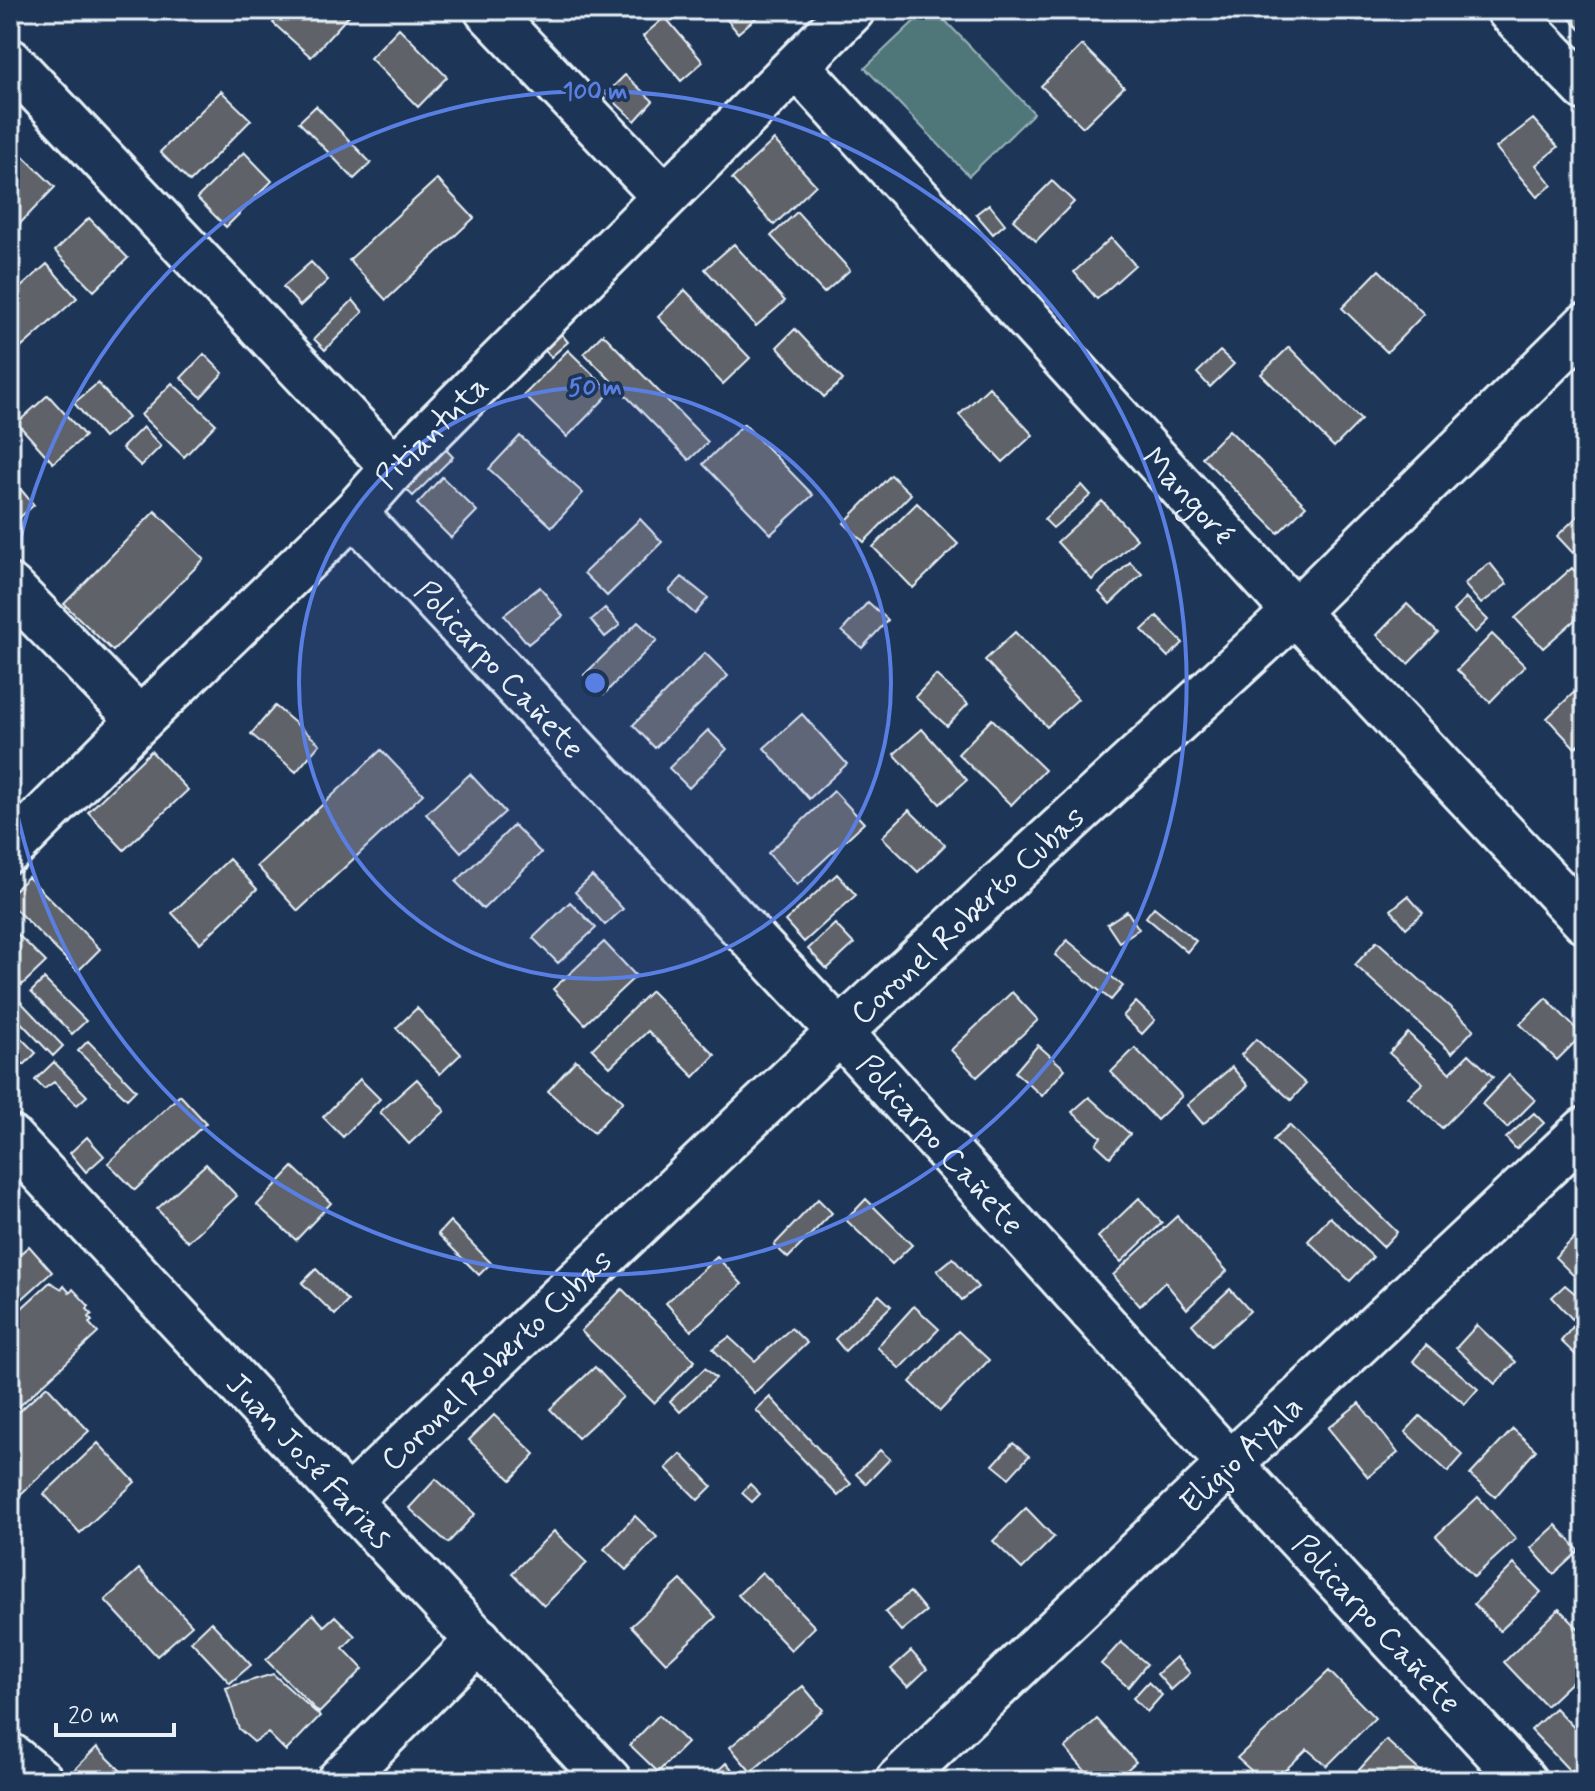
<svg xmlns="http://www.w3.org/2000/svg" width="1595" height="1791" font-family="Mynerve,sans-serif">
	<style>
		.green { fill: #50777a; stroke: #9cb4b9; stroke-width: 2 }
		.building { fill: #5e6369; stroke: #e8f1f8; stroke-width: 2 }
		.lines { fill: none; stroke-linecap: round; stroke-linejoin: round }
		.minor-casing { stroke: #e8f1f8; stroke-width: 50 }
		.minor { stroke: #1d3557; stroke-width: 44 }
		.ring { fill: none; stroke: #5a7fe2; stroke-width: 4 }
		.labels { text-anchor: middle; stroke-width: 7; stroke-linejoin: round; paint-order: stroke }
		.street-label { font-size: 32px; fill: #e8f1f8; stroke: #1d3557 }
		.centre { fill: #5a7fe2; stroke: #1d3557; stroke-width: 4 }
		.ring-label { font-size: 24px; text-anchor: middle; font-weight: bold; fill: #5a7fe2; stroke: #1d3557; stroke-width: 7; stroke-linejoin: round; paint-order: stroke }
	</style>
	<rect width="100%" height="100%" fill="#1d3557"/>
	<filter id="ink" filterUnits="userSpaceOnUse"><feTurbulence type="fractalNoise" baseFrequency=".0125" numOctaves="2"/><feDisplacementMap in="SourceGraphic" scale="16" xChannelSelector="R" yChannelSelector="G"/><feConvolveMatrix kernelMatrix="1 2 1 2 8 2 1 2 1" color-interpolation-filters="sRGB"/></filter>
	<g filter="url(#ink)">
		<!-- green -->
		<path class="green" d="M926 10H935L1034 113 969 176 865 68Z"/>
		<!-- building -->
		<path class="building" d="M285 10H354L311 57 273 23Z
			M719 10H765L738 33Z
			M1569 10H1585V34L1565 14Z
			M665 17 703 62 681 81 643 36Z
			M399 28 447 77 418 107 370 58Z
			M1082 45 1124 87 1083 127 1041 86Z
			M625 75 653 101 635 121 606 94Z
			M221 91 251 120 190 182 160 152Z
			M316 106 371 163 354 179 299 122Z
			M1533 119 1558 147 1536 165 1552 185 1537 197 1496 148Z
			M774 140 816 185 774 225 732 179Z
			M244 152 272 181 226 227 197 198Z
			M23 156 55 187 10 234V170Z
			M437 179 474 218 386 300 349 260Z
			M1052 181 1074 202 1036 241 1013 220Z
			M989 204 1005 224 993 234 976 214Z
			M797 212 850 270 824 293 771 236Z
			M89 218 128 258 94 291 55 251Z
			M1111 238 1135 265 1097 299 1074 272Z
			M734 244 785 301 756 326 705 269Z
			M311 262 328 280 300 306 283 287Z
			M47 264 77 298 22 347 10 333V297Z
			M1379 270 1424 314 1387 352 1342 308Z
			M685 290 750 358 723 384 658 317Z
			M353 300 363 312 325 350 314 339Z
			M795 329 843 380 824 397 777 347Z
			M558 330 568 342 551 357 541 346Z
			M603 334 708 442 689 460 584 353Z
			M1289 347 1361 420 1334 447 1261 374Z
			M568 350 611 392 567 437 524 395Z
			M1220 351 1234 364 1210 387 1197 373Z
			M204 354 223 373 201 397 181 378Z
			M98 383 128 418 104 438 74 403Z
			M172 383 216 424 184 457 141 415Z
			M989 387 1033 435 1003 462 959 415Z
			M48 395 85 436 53 463 17 423Z
			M1585 418V439L1575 428Z
			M744 424 813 495 771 534 703 464Z
			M143 427 161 446 141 466 122 448Z
			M1229 430 1306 506 1278 533 1202 457Z
			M520 436 583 493 552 527 489 469Z
			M439 442 453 457 413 496 399 482Z
			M891 475 911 494 864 542 844 523Z
			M442 477 477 511 451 538 417 504Z
			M11 478 34 505 10 526V479Z
			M1082 485 1091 495 1053 528 1044 519Z
			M1102 501 1137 539 1092 580 1057 542Z
			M917 503 958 544 913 588 873 547Z
			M1585 509V541L1573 553 1557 536Z
			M155 511 204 559 113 651 64 604Z
			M640 519 662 542 607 596 584 573Z
			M1130 562 1142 574 1110 604 1099 592Z
			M1490 563 1507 584 1481 604 1464 584Z
			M1572 568 1585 582V611L1543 648 1515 618Z
			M682 577 708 598 695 614 669 591Z
			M540 587 563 616 528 644 504 615Z
			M1466 598 1488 620 1475 633 1453 611Z
			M868 602 888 620 862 648 842 631Z
			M1407 604 1438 633 1408 664 1377 635Z
			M605 608 620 625 605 637 591 620Z
			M1157 616 1183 643 1168 657 1142 630Z
			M638 622 657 640 604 694 584 675Z
			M1015 632 1078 699 1047 727 985 660Z
			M1492 634 1525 666 1490 702 1457 670Z
			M705 653 728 676 655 748 633 725Z
			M936 675 968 704 947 726 915 697Z
			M1585 682V739L1575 748 1547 718Z
			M275 706 320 744 296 772 251 734Z
			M802 714 847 764 809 799 764 748Z
			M992 719 1045 770 1011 805 958 754Z
			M922 729 967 780 940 804 894 754Z
			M708 730 727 749 689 788 669 768Z
			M381 750 423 794 298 911 257 866Z
			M151 751 188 790 124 850 88 812Z
			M470 774 505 812 461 852 426 814Z
			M834 791 864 823 797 885 768 853Z
			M909 810 945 845 918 872 882 837Z
			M514 825 541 853 483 909 456 882Z
			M229 859 257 889 200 943 172 913Z
			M837 874 856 895 804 942 785 921Z
			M592 876 623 909 605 925 575 892Z
			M28 877 100 949 78 971 10 904V894Z
			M1408 896 1423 913 1406 928 1391 910Z
			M570 902 596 928 558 963 533 938Z
			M1154 907 1196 941 1187 952 1146 917Z
			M1127 911 1139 929 1119 942 1107 924Z
			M835 924 854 944 827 969 808 949Z
			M10 927 46 962 22 985 10 973Z
			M1067 940 1123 986 1111 1000 1055 955Z
			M1377 941 1474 1029 1452 1053 1355 965Z
			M604 942 636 976 585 1024 553 989Z
			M44 979 86 1021 72 1034 31 992Z
			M651 991 715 1055 694 1077 648 1031 610 1067 592 1049Z
			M1012 992 1038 1020 977 1077 951 1050Z
			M1546 998 1582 1035 1557 1060 1520 1024Z
			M18 999 63 1046 53 1056 10 1011V1007Z
			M1136 1002 1155 1020 1142 1034 1123 1016Z
			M417 1008 461 1054 440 1074 396 1028Z
			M10 1027 36 1053 24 1065 10 1050Z
			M1408 1033 1450 1073 1469 1054 1493 1077 1442 1128 1408 1097 1423 1083 1389 1053Z
			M1256 1039 1306 1084 1291 1100 1241 1055Z
			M88 1041 136 1090 127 1099 78 1051Z
			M1038 1045 1065 1069 1042 1096 1015 1072Z
			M1135 1048 1182 1096 1157 1120 1111 1072Z
			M576 1060 623 1101 594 1133 548 1091Z
			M54 1062 87 1096 77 1105 54 1082 44 1089 35 1080Z
			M1232 1067 1248 1086 1203 1124 1187 1105Z
			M1509 1075 1535 1100 1507 1128 1482 1104Z
			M360 1079 380 1099 343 1137 323 1117Z
			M417 1079 445 1111 409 1144 380 1112Z
			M180 1095 206 1123 135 1190 108 1163Z
			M1089 1097 1130 1134 1110 1157 1096 1144 1101 1137 1072 1112Z
			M1534 1113 1544 1123 1516 1149 1506 1138Z
			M1289 1125 1397 1232 1383 1247 1273 1140Z
			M87 1137 104 1156 86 1172 70 1153Z
			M206 1164 237 1196 188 1242 157 1209Z
			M293 1167 331 1203 296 1240 257 1205Z
			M1139 1198 1162 1223 1121 1262 1098 1237Z
			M818 1199 832 1213 788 1258 774 1245Z
			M866 1199 912 1245 892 1264 846 1220Z
			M1177 1216 1227 1271 1187 1309 1165 1282 1140 1306 1113 1275Z
			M1330 1217 1373 1257 1350 1281 1308 1241Z
			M450 1221 491 1263 479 1275 438 1234Z
			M1575 1237 1585 1248V1287L1555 1257Z
			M29 1246 52 1272 10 1310V1263Z
			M717 1257 742 1284 691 1331 666 1303Z
			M953 1258 978 1287 962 1300 937 1271Z
			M316 1269 348 1301 335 1315 302 1283Z
			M50 1282 62 1289 64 1286 70 1293 73 1289 89 1306 87 1309 92 1314 89 1317 92 1321 89 1323 98 1333 10 1415V1319Z
			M1565 1285 1585 1302V1364L1561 1341 1576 1323 1552 1297Z
			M622 1289 695 1361 654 1403 581 1331Z
			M1230 1289 1250 1311 1211 1346 1192 1324Z
			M879 1295 891 1306 845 1351 835 1339Z
			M914 1306 939 1329 900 1369 877 1347Z
			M1477 1325 1516 1362 1495 1384 1456 1348Z
			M791 1328 807 1343 754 1393 713 1349 729 1337 755 1361Z
			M958 1331 989 1360 940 1411 910 1382Z
			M1426 1345 1478 1389 1465 1404 1413 1361Z
			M595 1367 623 1397 578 1438 550 1409Z
			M705 1368 716 1378 680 1412 670 1401Z
			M47 1386 89 1431 10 1504V1420Z
			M770 1397 851 1484 838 1496 756 1410Z
			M1359 1403 1398 1453 1368 1477 1328 1428Z
			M494 1415 535 1454 511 1480 469 1440Z
			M1420 1416 1463 1455 1448 1472 1405 1432Z
			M1513 1429 1536 1450 1495 1497 1470 1475Z
			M98 1443 135 1482 80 1533 44 1494Z
			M1013 1443 1029 1456 1009 1478 993 1465Z
			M880 1450 890 1459 866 1484 856 1474Z
			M681 1454 712 1486 698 1500 666 1468Z
			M436 1479 475 1514 448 1543 409 1508Z
			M750 1484 760 1494 752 1502 742 1493Z
			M1478 1497 1516 1539 1474 1577 1436 1536Z
			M1026 1508 1054 1537 1022 1569 993 1541Z
			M635 1516 657 1537 626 1570 604 1549Z
			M1556 1525 1579 1551 1554 1574 1531 1548Z
			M554 1531 587 1563 544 1606 512 1573Z
			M1514 1564 1541 1592 1500 1631 1474 1604Z
			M139 1569 192 1625 157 1656 105 1600Z
			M762 1572 815 1627 791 1650 738 1595Z
			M681 1580 716 1617 666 1663 631 1626Z
			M910 1592 926 1611 901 1631 885 1612Z
			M1559 1609 1585 1635V1669L1546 1706 1504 1662Z
			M313 1614 324 1626 335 1616 355 1636 343 1648 363 1669 319 1713 266 1660Z
			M211 1622 251 1665 230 1683 191 1641Z
			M1121 1642 1147 1664 1128 1687 1101 1664Z
			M911 1651 927 1669 908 1687 891 1669Z
			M1176 1657 1190 1673 1171 1690 1157 1674Z
			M1329 1671 1375 1718 1327 1766 1307 1749 1274 1781H1263L1237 1758Z
			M273 1674 320 1716 286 1751 268 1733 254 1742 239 1729 226 1688Z
			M1148 1682 1162 1695 1147 1712 1133 1698Z
			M803 1686 823 1710 751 1772 730 1747Z
			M1555 1708 1585 1739V1759L1571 1772 1531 1730Z
			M659 1715 687 1743 658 1772 630 1745Z
			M1097 1719 1136 1762 1114 1781H1094L1065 1748Z
			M1386 1740 1431 1781H1349Z
			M97 1747 131 1781H63Z
			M726 1763 744 1781H707Z"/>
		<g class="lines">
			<defs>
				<g id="minor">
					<path d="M487 10 664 196"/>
					<path d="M1509 10 1585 88"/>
					<path d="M10 61 394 468"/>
					<path id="s1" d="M798 67 1295 612 1585 921"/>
					<path id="s2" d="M354 513 840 1032 1230 1464 1524 1781"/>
					<path d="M10 587 140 720"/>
					<path id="s3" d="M10 850 140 720 354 513 394 468 852 10"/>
					<path id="s4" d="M10 1138 609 1781"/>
					<path id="s5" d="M348 1500 840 1032 1295 612 1585 326"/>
					<path d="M10 1756 41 1781"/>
					<path d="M339 1781 479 1640"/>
					<path id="s6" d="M898 1781 1230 1464 1585 1130"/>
				</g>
			</defs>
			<!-- minor casing -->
			<use href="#minor" class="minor-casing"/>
			<!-- minor -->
			<use href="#minor" class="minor"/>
		</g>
	</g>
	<!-- distance rings -->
	<circle cx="595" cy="683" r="296" fill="#5a7fe2" fill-opacity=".12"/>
	<g class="ring">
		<circle cx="595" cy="683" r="296"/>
		<path d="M10 590A592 592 0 1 1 10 776"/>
	</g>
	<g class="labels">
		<!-- street labels -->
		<g class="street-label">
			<text dy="11" stroke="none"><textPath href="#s3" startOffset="594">Pitiantuta</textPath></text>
			<text dy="11" stroke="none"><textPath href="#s1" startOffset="580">Mangoré</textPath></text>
			<text dy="11" stroke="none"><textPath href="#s2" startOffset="214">Policarpo Cañete</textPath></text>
			<text dy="11" stroke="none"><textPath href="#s5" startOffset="852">Coronel Roberto Cubas</textPath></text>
			<text dy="11" stroke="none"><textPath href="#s2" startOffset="862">Policarpo Cañete</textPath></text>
			<text dy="11" stroke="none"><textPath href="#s5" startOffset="204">Coronel Roberto Cubas</textPath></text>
			<text dy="11" stroke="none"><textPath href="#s6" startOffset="474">Eligio Ayala</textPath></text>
			<text dy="11" stroke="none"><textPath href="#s4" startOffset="440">Juan José Farias</textPath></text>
			<text dy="11" stroke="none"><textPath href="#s2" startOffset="1510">Policarpo Cañete</textPath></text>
		</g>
	</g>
	<circle cx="595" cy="683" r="12" class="centre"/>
	<g class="ring-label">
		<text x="595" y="99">100 m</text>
		<text x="595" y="395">50 m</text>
	</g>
	<!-- margin -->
	<rect width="1595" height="1791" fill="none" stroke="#1d3557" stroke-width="40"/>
	<rect x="20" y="20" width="1555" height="1751" fill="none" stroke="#e8f1f8" stroke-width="3" filter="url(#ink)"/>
	<!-- scale -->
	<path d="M56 1723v12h118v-12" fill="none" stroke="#e8f1f8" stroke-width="4"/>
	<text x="68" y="1723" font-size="24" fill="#e8f1f8" stroke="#1d3557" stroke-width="6" paint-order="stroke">20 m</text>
</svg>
